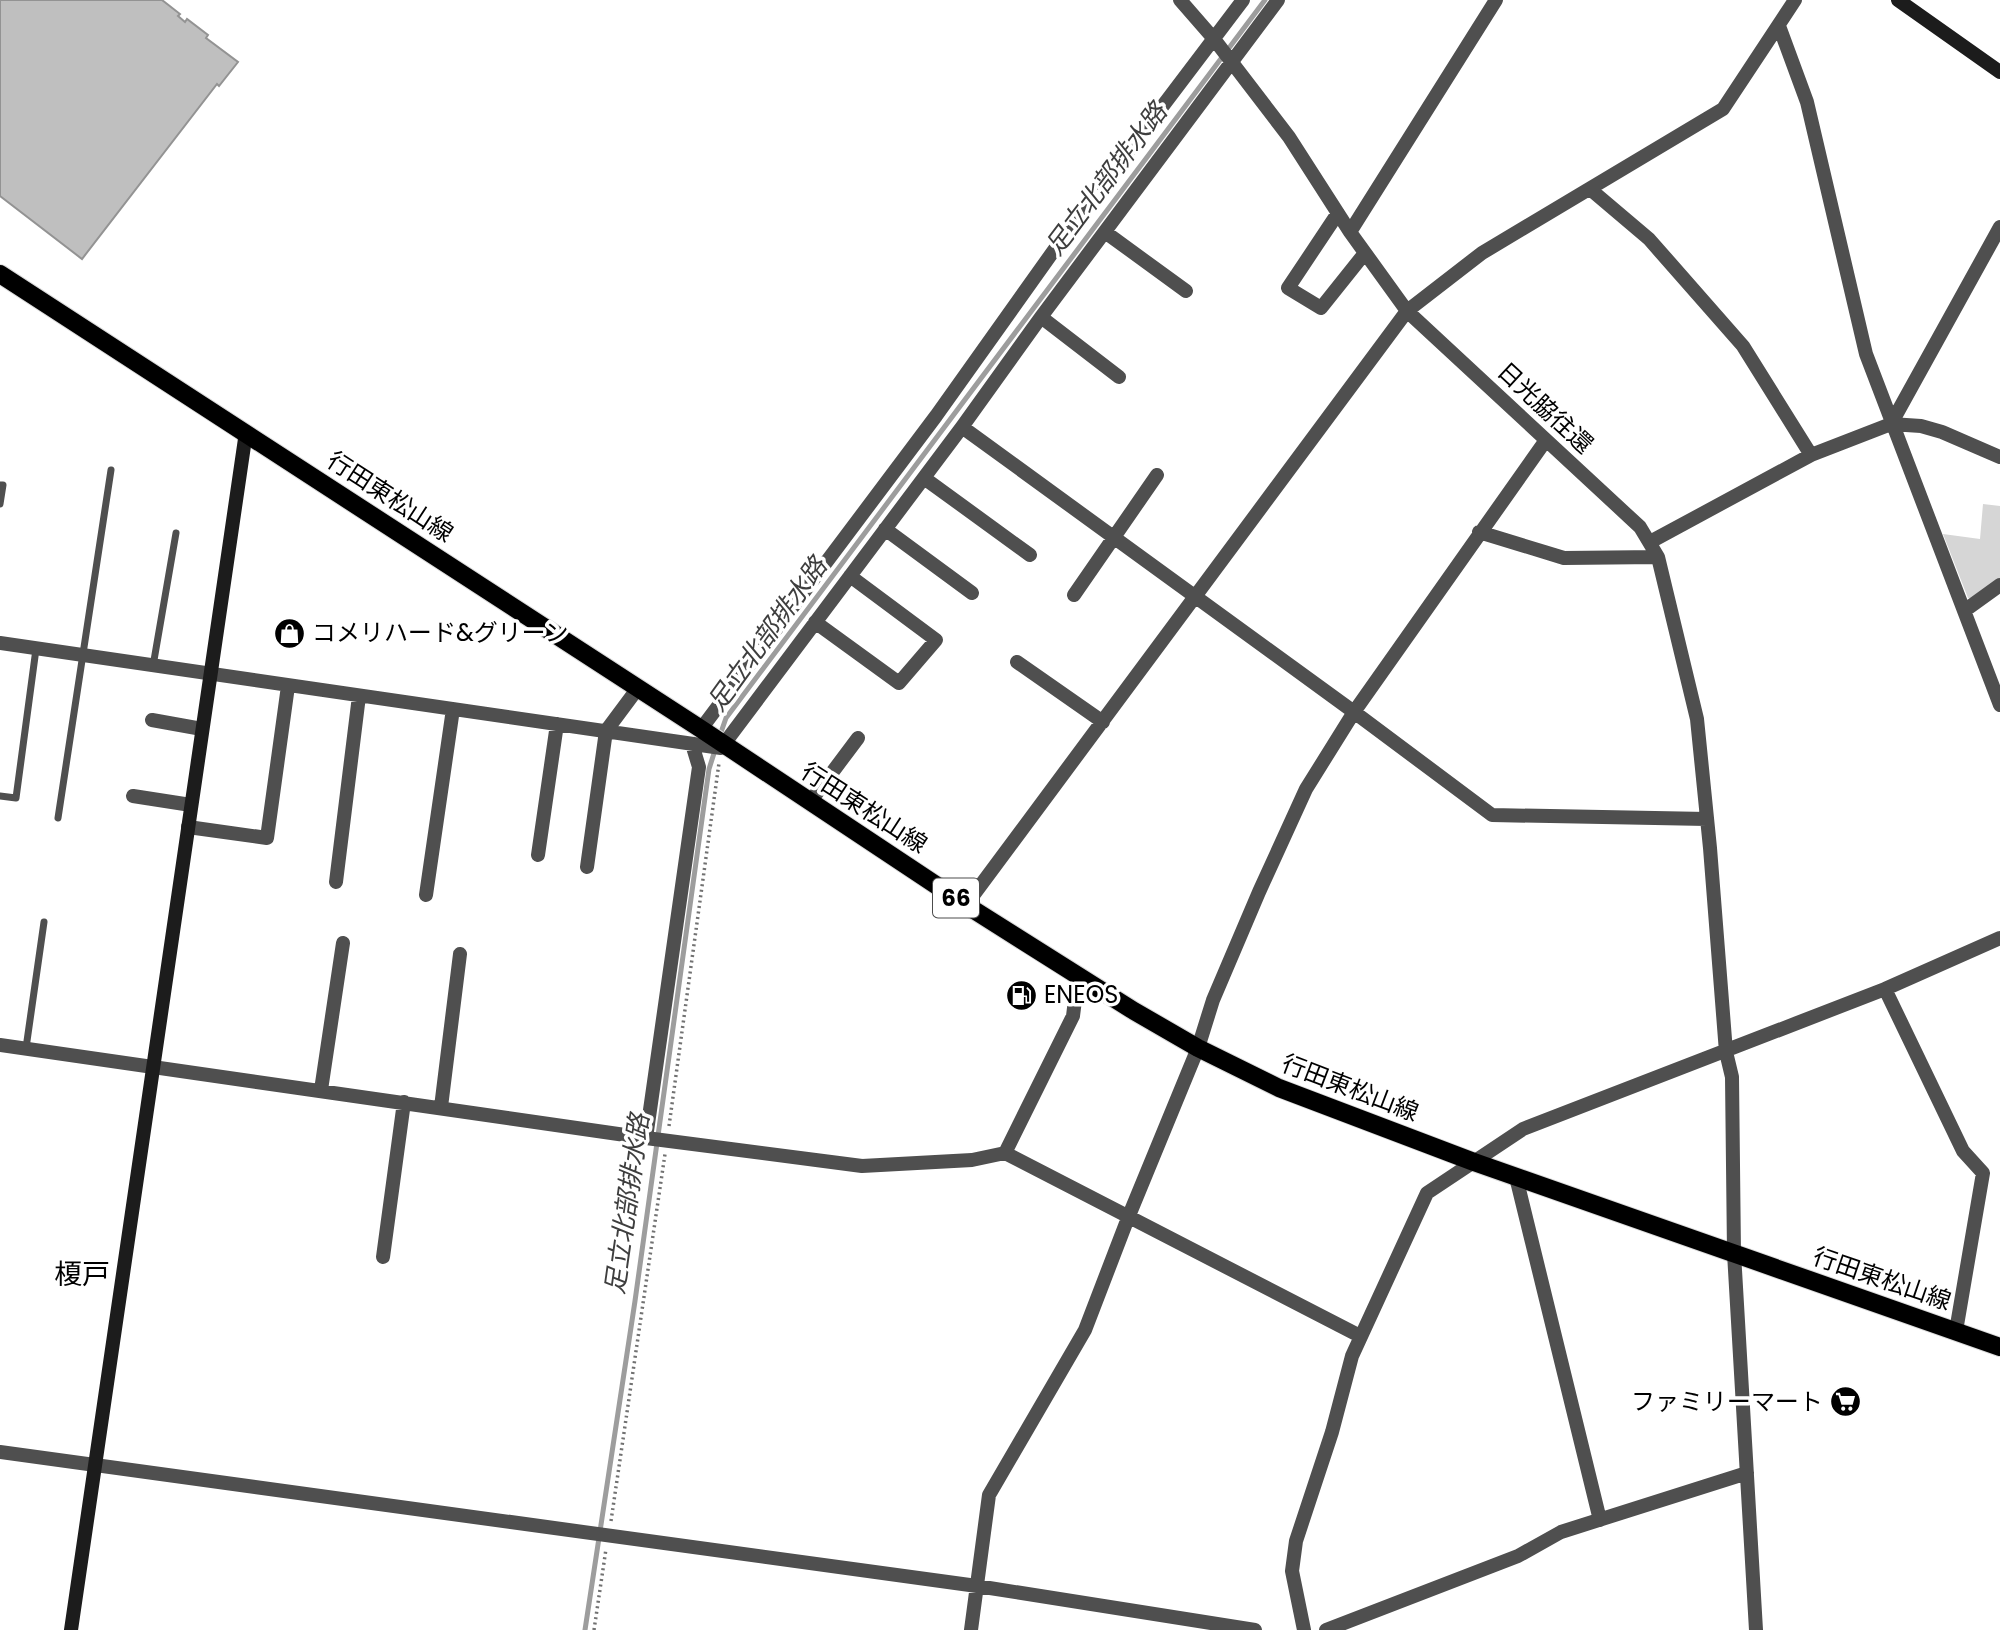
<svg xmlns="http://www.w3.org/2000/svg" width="2000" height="1630" font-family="Poppins,'Noto Sans JP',sans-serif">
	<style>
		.green { fill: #d6d6d6 }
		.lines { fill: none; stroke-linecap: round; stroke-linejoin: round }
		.stream { stroke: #9d9d9d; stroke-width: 5 }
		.building { fill: #bfbfbf; stroke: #939393; stroke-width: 2 }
		.primary-casing { stroke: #dbdbdb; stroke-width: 20 }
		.path { stroke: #717171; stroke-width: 3.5; stroke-dasharray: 2 3.5; stroke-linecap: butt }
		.lane { stroke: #4f4f4f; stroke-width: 7 }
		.street { stroke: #4f4f4f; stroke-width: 14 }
		.secondary { stroke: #1c1c1c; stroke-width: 14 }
		.primary { stroke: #000; stroke-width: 18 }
		.labels { text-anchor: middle; stroke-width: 7; stroke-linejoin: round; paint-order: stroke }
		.shield { fill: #fff; stroke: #4c4c4c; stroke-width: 2 }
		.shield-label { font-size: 23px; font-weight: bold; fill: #000 }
		.street-label { font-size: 24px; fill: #000; stroke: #fff }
		.poi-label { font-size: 24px; fill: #000; stroke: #fff; text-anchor: start }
		.water-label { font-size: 26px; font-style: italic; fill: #3e3e3e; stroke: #fff }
		.quarter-label { font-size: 28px; fill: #000; stroke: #fff }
	</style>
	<rect width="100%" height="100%" fill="#fff"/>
	<!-- green -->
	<path class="green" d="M1983 504 2000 506V583L1977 600 1968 598 1943 534 1980 539Z"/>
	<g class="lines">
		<!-- stream -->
		<path class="stream" d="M719 738 726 718 1265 0
			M585 1630 635 1301 709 769 716 747"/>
	</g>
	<!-- building -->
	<path class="building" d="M0 0H162L180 14 178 16 185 22 187 19 208 35 206 38 238 62 219 86 217 84 82 259 0 196Z"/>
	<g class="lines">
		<defs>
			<path id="primary" d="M0 274 701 729 966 905 1134 1011 1198 1048 1279 1088 1474 1162 2000 1347"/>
		</defs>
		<!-- primary casing -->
		<use href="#primary" class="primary-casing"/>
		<!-- path -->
		<path class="path" d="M669 1126 719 763
			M611 1521 665 1154
			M594 1630 606 1549"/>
		<!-- lane -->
		<path class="lane" d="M0 485H3L0 504
			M153 666 176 533
			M0 796 16 798 36 649
			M58 818 111 470
			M26 1048 44 922"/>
		<!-- street -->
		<path class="street" d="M1180 0 1214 39 1289 137 1350 232 1407 311 1640 527 1658 557 1697 719 1710 848 1726 1052 1732 1077 1734 1253 1756 1630
			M1779 26 1807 102 1866 354 2000 705
			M1590 189 1649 239 1743 346 1811 455
			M1338 213 1288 288 1321 308 1365 253
			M1105 232 1186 291
			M1350 232 1496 0
			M1041 317 1119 377
			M1891 424 2000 227
			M962 427 1354 712 1492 815 1707 819
			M924 478 1030 555
			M885 529 972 593
			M1479 532 1564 558 1658 557
			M1650 542 1811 455 1891 424 1921 426 1942 432 2000 457
			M1074 595 1157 475
			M1964 611 2000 585
			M815 622 899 683 936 640 850 576
			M0 643 721 748 962 427 1041 317 1278 0
			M1017 662 1103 722
			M152 720 202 729
			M701 729 936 416 1062 239 1243 0
			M133 796 191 805
			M810 802 858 738
			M188 827 267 838 288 686
			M538 855 557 724
			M587 867 606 731 638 688
			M336 882 359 696
			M426 895 453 709
			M966 905 1407 311 1482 253 1723 109 1795 0
			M1885 989 1963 1151 1983 1173 1956 1331
			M0 1045 646 1138 862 1166 972 1160 1005 1153 1360 1336
			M321 1090 343 943
			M441 1107 460 954
			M646 1138 699 767 692 744
			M1005 1153 1073 1016 1078 976
			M1516 1177 1600 1520
			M383 1257 404 1102
			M0 1452 977 1586 1255 1630
			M971 1630 989 1495 1085 1330 1128 1218 1198 1048 1213 1000 1259 892 1306 789 1354 712 1546 440
			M1304 1630 1292 1571 1296 1541 1332 1432 1352 1356 1427 1193 1523 1129 1885 989 2000 938
			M1326 1630 1518 1556 1561 1532 1747 1473"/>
		<!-- secondary -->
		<path class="secondary" d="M1898 0 2000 72
			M71 1630 246 432"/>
		<!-- primary -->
		<use href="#primary" class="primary"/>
	</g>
	<!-- icons -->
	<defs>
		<symbol id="shop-disc" viewBox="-11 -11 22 22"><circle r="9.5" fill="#000" stroke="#fff"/><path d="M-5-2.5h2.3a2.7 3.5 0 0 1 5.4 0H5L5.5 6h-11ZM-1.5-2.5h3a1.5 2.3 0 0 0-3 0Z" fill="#fff"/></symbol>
		<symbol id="fuel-disc" viewBox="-11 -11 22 22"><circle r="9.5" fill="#000" stroke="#fff"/><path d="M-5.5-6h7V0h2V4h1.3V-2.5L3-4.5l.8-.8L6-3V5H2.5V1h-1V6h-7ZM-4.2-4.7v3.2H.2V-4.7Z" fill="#fff"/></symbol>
		<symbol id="supermarket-disc" viewBox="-11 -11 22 22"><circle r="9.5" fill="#000" stroke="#fff"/><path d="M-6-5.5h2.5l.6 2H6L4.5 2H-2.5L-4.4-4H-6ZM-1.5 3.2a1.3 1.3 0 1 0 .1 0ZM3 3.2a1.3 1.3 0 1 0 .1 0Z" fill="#fff"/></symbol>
	</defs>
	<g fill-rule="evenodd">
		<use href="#shop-disc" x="272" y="616" width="35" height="35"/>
		<use href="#fuel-disc" x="1004" y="978" width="35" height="35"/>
		<use href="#supermarket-disc" x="1828" y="1384" width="35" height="35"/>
	</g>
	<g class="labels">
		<!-- shield labels -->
		<rect class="shield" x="933" y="878.5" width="46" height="39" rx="5"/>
		<g class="shield-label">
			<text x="956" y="906">66</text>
		</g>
		<!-- street labels -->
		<g class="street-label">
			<text transform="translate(1545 408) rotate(43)" y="8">日光脇往還</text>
			<text transform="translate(390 497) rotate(33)" y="8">行田東松山線</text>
			<text transform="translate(864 808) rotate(33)" y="8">行田東松山線</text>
			<text transform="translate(1350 1088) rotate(21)" y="8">行田東松山線</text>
			<text transform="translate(1882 1279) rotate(19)" y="8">行田東松山線</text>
		</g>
		<!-- poi labels -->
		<g class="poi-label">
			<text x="312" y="641">コメリハード&amp;グリーン</text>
			<text x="1044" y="1003">ENEOS</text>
			<text x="1823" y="1410" text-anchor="end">ファミリーマート</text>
		</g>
		<!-- water labels -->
		<g class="water-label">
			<text transform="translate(1106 179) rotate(-53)" y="9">足立北部排水路</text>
			<text transform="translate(767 634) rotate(-54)" y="9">足立北部排水路</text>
			<text transform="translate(627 1204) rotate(-82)" y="9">足立北部排水路</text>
		</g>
		<!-- quarter labels -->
		<g class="quarter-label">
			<text x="82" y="1284">榎戸</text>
		</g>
	</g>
</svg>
